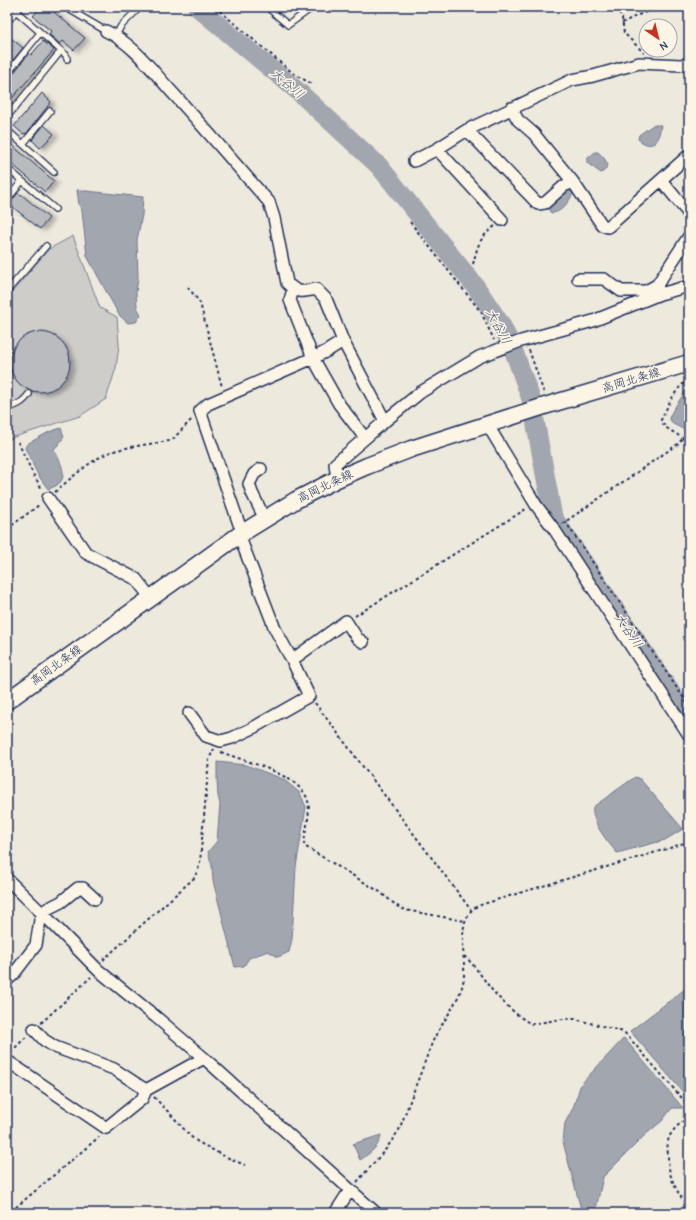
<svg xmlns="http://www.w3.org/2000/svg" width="696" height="1220" font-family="'Comic Neue','Klee One',sans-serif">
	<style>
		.green { fill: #cfcdca; stroke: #757e94 }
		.water { fill: #a2a7af; stroke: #6c778f }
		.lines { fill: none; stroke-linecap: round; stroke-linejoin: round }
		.river { stroke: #a2a7af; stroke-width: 19 }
		.building { fill: #babbbe; stroke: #1b2f5e; filter: url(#shadow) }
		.lane-casing { stroke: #1b2f5e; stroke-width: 8 }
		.street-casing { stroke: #1b2f5e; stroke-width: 14 }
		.secondary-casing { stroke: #1b2f5e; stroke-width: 19 }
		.path { stroke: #1b2f5e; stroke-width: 2; stroke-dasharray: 3 3; stroke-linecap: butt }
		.lane { stroke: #fcf5e5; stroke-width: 5.5 }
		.street { stroke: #fcf5e5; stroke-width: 11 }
		.secondary { stroke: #fcf5e5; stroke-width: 16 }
		.labels { text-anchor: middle; stroke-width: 3; stroke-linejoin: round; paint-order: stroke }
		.street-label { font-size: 12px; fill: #1b2f5e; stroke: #fcf5e5 }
		.water-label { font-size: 13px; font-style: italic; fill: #445376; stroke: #fcf5e5 }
	</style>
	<defs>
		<filter id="shadow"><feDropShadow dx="4.5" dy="2.5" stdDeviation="2" flood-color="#0004"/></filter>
	</defs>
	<rect width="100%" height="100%" fill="#eee9dd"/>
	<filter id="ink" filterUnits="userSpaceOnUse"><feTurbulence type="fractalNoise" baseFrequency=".025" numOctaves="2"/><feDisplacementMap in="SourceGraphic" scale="8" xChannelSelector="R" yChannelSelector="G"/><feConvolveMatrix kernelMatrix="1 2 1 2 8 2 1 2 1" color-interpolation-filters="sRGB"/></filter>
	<g filter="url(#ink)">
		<!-- green -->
		<path class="green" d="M73 236 100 308 117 317 119 345 116 368 106 399 80 416 14 437 7 441V298L49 249Z"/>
		<!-- water -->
		<path class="water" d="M653 125H661C659 140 653 152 638 139L639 135Z
			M595 152H598L604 158 608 165 605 170 601 173 587 163V159Z
			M570 188 574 192C570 200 561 214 551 213L549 210 550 205Z
			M77 190 143 197 142 215 137 240 138 278 136 292 137 307 141 315 136 322 128 323 119 315 87 256 82 211 79 205Z
			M689 386V432L673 424 669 418 673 410Z
			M61 428 64 437 58 445 54 449C61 464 73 482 48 489L38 475 25 448 27 444 49 432Z
			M217 762 246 765 283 779 300 793 306 807 296 867 292 939 289 952 278 957 268 951 249 958 244 966 235 967 213 881 212 866 208 852 217 841 220 804 218 796 217 779Z
			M635 777 640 779 683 829 665 840 617 853C607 841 591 822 593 807Z
			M689 986V1099L630 1031Z
			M624 1038 683 1108H672L662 1121 645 1135 603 1177 595 1213H582L563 1142 565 1123 573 1108 581 1084Z
			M381 1135C381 1145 368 1155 360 1160L353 1144Z"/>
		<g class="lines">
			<!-- river -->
			<path class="river" d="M197 7 300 93 379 166 476 287 502 326 513 349 531 399 553 517 689 719"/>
		</g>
		<!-- building -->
		<path class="building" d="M41 7H48L85 38 74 50 63 41 60 44 49 34 51 31 33 16Z
			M11 38 23 48 7 67V43Z
			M43 41 54 50 7 104V82L29 53 31 55Z
			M42 93 51 102 26 134 25 133 23 134 14 126Z
			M44 125 54 134 40 148 32 140Z
			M7 141 54 181 45 192 7 160Z
			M18 193 22 195 49 218 40 229 9 204Z
			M10 362a30 30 0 1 1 60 0a30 30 0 1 1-60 0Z"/>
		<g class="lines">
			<defs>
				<path id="lane" d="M65 7 106 31
					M267 7 288 25 313 7
					M16 11 66 55 67 59
					M7 22 20 7
					M116 35 121 26 140 7
					M7 74 40 33
					M7 117 61 51
					M7 130 54 172
					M23 144 50 111
					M7 168 55 209
					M7 200 22 181
					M7 291 46 246
					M7 408C17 405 23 403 29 394"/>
				<path id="street" d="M106 31C132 43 151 69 170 90 204 127 236 165 269 202L274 218 287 283C298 294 302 292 316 289L326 299 343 341 385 421
					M511 108 518 120 534 134 573 182 602 225 608 227 689 155
					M467 130 538 204 545 203 564 186 573 182
					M437 149 502 220
					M414 161 437 149 467 130 572 80 593 76 639 63 681 65 689 64
					M661 180 689 214
					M578 279H604L621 291H646L657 285
					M293 289 290 300 313 358 339 404 365 438
					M659 292 657 285 689 236
					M487 424 536 505 554 529 689 735
					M261 469 254 474 249 484 252 493 265 519
					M337 479 335 464 385 421 421 392 479 357 521 341 593 321 660 294 689 286
					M48 498 86 553 136 579 150 597
					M245 531 239 524 200 411 208 404 313 358 327 351 343 341
					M292 660 346 621 357 638 363 642
					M189 713 206 736 221 741 232 738 251 729 309 696 292 660 275 629 239 535
					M7 879 49 920 98 970 156 1017 204 1058 376 1213
					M7 980 13 975 36 945 40 920 47 909 61 902 78 888H83L95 899
					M34 1029 44 1040 55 1047 114 1069 146 1090
					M7 1063 9 1062 106 1128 142 1099 146 1090 204 1058
					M335 1213 350 1190"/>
				<path id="secondary" d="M7 701 239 535 296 500 337 479 367 466 411 449 548 405 689 363"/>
			</defs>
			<!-- lane casing -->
			<use href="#lane" class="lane-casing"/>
			<!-- street casing -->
			<use href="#street" class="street-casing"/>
			<!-- secondary casing -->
			<use href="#secondary" class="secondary-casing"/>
			<!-- path -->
			<path class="path" d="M215 7 294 74 312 84
				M617 7 622 18 624 33 644 53
				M622 23 638 15 660 7
				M410 222 481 312 494 340
				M473 264C478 245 479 238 495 226
				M188 287 200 303 222 387
				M529 350 544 393
				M689 379C675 388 668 406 661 420L665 427 689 442
				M18 442 33 474 42 489
				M55 492C70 479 95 456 114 451 131 446 151 444 169 441L174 438 192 419
				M565 521 689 706
				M562 524 678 444 683 438
				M7 529 39 505
				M355 616 526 509
				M315 703 471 910
				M221 752C243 761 301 774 308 801 311 812 305 832 304 844L306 847 380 892 397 906 405 910 465 921
				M464 956C476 966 483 979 492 990 503 1003 516 1015 531 1024L563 1019H575L624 1032 689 1106
				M103 960 194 878 198 870 200 862 209 759 214 749
				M41 1023 91 977
				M11 1052 26 1037
				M154 1097 175 1119 190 1136 198 1142 224 1156 245 1165
				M689 1117C684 1121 677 1125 673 1131 667 1138 667 1146 668 1155 668 1178 676 1190 689 1209
				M357 1182 386 1149 399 1130 432 1043C440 1025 456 1006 462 987 469 965 455 929 471 911 476 905 488 903 496 900L670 848 689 841
				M16 1213 15 1208 99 1137"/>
			<!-- lane -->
			<use href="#lane" class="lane"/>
			<!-- street -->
			<use href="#street" class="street"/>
			<!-- secondary -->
			<use href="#secondary" class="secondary"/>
		</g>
	</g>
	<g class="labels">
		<!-- street labels -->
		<g class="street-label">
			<text transform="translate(631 380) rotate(-17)" y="4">高岡北条線</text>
			<text transform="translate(325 486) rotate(-26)" y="4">高岡北条線</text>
			<text transform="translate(56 665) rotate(-36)" y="4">高岡北条線</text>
		</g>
		<!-- water labels -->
		<g class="water-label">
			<text transform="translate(288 83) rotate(40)" y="5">大谷川</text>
			<text transform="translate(499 326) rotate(62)" y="5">大谷川</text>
			<text transform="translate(629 630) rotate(56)" y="5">大谷川</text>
		</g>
	</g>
	<!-- margin -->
	<rect width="696" height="1220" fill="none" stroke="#fcf5e5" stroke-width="24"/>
	<rect x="12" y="12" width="672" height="1196" fill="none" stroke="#1b2f5e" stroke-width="1.5" filter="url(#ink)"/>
	<!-- north arrow -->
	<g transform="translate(658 38) rotate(145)"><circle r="19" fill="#fcf5e5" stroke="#a2a6af"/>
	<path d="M0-3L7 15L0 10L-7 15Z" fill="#c8321e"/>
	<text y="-6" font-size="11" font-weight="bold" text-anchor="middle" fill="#1b2f5e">N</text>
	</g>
</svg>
